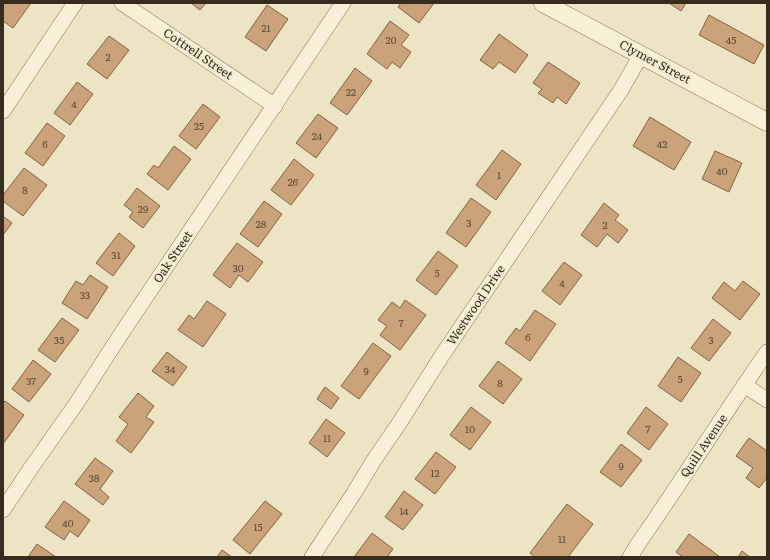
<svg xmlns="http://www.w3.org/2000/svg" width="770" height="560" font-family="Literata,serif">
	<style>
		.building { fill: #caa37b; stroke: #856241 }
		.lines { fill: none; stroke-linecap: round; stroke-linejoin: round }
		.minor-casing { stroke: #87765b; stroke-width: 16 }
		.tertiary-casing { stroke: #87765b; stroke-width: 19 }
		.minor { stroke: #f8f1d7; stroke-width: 15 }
		.tertiary { stroke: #f8f1d7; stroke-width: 18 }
		.labels { text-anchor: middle; stroke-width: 4; stroke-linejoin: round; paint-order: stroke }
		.number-label { font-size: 10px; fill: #5c4a35 }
		.street-label { font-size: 12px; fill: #372c1e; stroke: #f4eed3 }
	</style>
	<rect width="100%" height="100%" fill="#ede4c4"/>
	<!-- building -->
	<path class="building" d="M3 3H31L13 28 3 21Z
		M191 3H206L200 10Z
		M401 3H434L419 23 398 7Z
		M669 3H686L681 11Z
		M267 5 288 19 266 51 245 37Z
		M709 15 764 45 754 64 699 35Z
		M390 21 409 35 401 45 411 52 400 68 392 62 387 69 367 54Z
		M499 34 528 55 515 73 499 62 493 69 480 60Z
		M109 36 129 50 107 79 87 64Z
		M548 62 580 83 566 104 557 97 553 103 538 93 542 89 533 83Z
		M355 68 372 81 347 115 330 103Z
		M77 82 93 94 70 125 54 113Z
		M203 104 220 117 196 149 179 136Z
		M318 114 338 128 316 158 296 143Z
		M650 117 691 142 674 170 633 146Z
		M47 123 65 136 43 166 25 153Z
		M174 146 191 159 168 190 147 174 154 165 158 168Z
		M502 150 521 164 496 200 476 185Z
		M715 151 742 163 729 192 702 179Z
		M294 159 314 175 291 205 271 190Z
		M24 168 47 185 23 216 3 201V195Z
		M137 188 160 206 143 228 129 217 133 212 124 205Z
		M471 198 491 212 466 247 446 233Z
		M264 201 282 214 258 247 240 234Z
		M604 203 619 215 615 220 628 230 618 243 607 234 597 247 581 235Z
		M3 216 12 223 3 235Z
		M119 233 135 246 113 276 96 263Z
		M237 243 263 262 248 282 239 275 230 288 213 275Z
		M438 251 458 266 436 295 416 280Z
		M564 262 582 275 560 305 542 291Z
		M90 275 108 287 87 319 62 303 76 281 83 285Z
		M743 281 760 294 740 320 712 298 724 282 735 291Z
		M405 300 426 315 400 350 380 335 387 326 378 320 392 302 400 308Z
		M207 301 226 314 203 347 178 330 189 315 194 319Z
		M535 310 556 324 530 361 505 343 516 328 520 331Z
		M62 318 79 330 55 362 38 350Z
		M713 319 731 333 709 361 691 348Z
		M373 343 391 356 359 399 341 386Z
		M167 352 187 367 173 386 152 371Z
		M678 357 701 373 681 402 658 386Z
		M33 360 51 374 29 402 12 389Z
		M498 361 522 379 503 404 479 386Z
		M325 387 339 398 331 409 317 399Z
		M138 393 154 406 146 417 154 422 131 453 116 441 128 424 119 417Z
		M5 401 24 415 3 444V404Z
		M471 407 491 422 470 450 450 435Z
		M646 407 668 424 649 450 627 433Z
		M326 419 345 433 327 457 309 443Z
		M749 438 767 451V478L759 488 746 478 753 468 736 456Z
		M621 444 642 460 621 487 600 472Z
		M436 452 456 467 435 494 415 479Z
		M95 458 113 471 100 489 109 497 103 505 75 484Z
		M404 491 423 505 403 530 385 517Z
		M64 501 90 520 78 537 70 531 64 540 45 527Z
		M265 501 282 514 250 554 233 540Z
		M567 504 593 524 568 557H535L530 553Z
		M372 533 393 549 387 557H354Z
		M689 534 720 557H683L676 552Z
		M37 544 56 557H28Z
		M222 550 232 557H217Z
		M742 551 750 557H738Z"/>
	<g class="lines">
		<defs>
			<path id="minor" d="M122 3 275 106
				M3 111 75 3
				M744 385 767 400
				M3 510 31 468 76 404 121 334 343 3
				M312 557 354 493 374 460 400 422 441 357 621 90 641 55
				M630 557 638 544C682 481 723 415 767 352"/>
			<path id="tertiary" d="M543 3 767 122"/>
		</defs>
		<!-- minor casing -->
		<use href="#minor" class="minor-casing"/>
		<!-- tertiary casing -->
		<use href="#tertiary" class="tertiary-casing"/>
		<!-- minor -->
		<use href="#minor" class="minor"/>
		<!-- tertiary -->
		<use href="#tertiary" class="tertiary"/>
	</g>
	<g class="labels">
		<!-- number labels -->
		<g class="number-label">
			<text x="266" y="32">21</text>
			<text x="391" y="44">20</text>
			<text x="731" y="44">45</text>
			<text x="108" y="61">2</text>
			<text x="351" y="96">22</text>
			<text x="74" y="108">4</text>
			<text x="199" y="130">25</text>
			<text x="317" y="140">24</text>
			<text x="45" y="148">6</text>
			<text x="662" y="148">42</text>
			<text x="722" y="175">40</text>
			<text x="499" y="179">1</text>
			<text x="293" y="186">26</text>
			<text x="25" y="194">8</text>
			<text x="143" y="213">29</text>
			<text x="469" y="227">3</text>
			<text x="261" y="228">28</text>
			<text x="605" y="229">2</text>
			<text x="116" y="259">31</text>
			<text x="238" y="272">30</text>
			<text x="437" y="277">5</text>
			<text x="562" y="287">4</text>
			<text x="85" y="299">33</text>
			<text x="401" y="327">7</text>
			<text x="528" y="341">6</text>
			<text x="59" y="344">35</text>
			<text x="711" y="344">3</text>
			<text x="170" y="373">34</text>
			<text x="366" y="375">9</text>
			<text x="680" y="383">5</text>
			<text x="31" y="385">37</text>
			<text x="500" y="387">8</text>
			<text x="470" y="433">10</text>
			<text x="648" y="433">7</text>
			<text x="327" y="442">11</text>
			<text x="621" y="470">9</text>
			<text x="435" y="477">12</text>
			<text x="94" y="482">38</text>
			<text x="404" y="515">14</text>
			<text x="68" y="527">40</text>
			<text x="258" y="531">15</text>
			<text x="562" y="543">11</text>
		</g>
		<!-- street labels -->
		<g class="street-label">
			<text transform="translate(198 54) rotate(34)" y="4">Cottrell Street</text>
			<text transform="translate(655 62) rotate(28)" y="4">Clymer Street</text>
			<text transform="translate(173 257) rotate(-56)" y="4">Oak Street</text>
			<text transform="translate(476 305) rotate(-56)" y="4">Westwood Drive</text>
			<text transform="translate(704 446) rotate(-56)" y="4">Quill Avenue</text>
		</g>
	</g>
	<!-- border -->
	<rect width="770" height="560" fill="none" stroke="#372c1e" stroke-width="8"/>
</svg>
